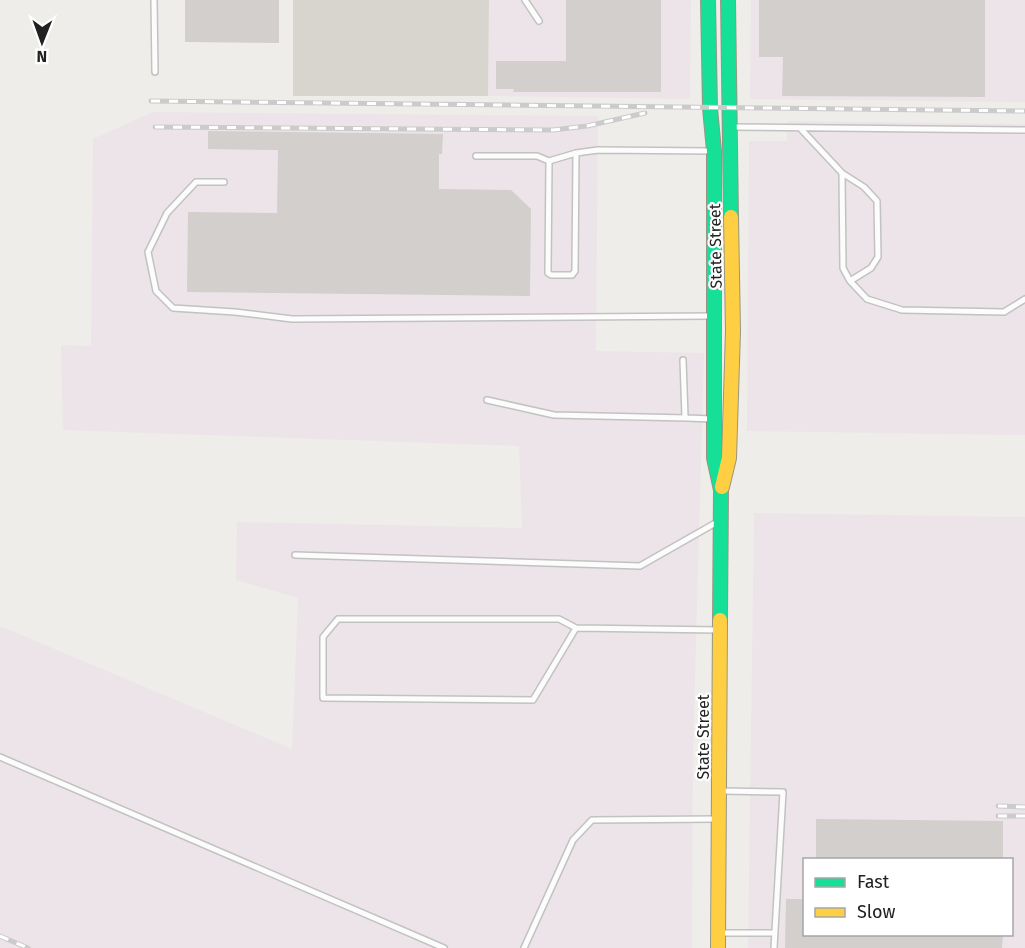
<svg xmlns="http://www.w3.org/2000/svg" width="1025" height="948" font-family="'Fira Sans',sans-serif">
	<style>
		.industrial { fill: #ece4e9; fill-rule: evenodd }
		.construction { fill: #d7d5cd }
		.building { fill: #d2cfcd }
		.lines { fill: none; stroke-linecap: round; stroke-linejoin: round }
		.lane-casing { stroke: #c2c2c0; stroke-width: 8 }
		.fast-casing { stroke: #989683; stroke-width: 16 }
		.slow-casing { stroke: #989683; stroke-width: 16 }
		.lane { stroke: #fdfcfc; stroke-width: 5 }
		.fast { stroke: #16e098; stroke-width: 14 }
		.slow { stroke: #ffcf43; stroke-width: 14 }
		.rail-casing { stroke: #cbcbcb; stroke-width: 5 }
		.rail { stroke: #fff; stroke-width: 3; stroke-dasharray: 9; stroke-linecap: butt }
		.labels { text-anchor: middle; stroke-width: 4.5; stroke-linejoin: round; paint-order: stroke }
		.street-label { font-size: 16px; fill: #212121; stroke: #fff }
	</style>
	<rect width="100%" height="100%" fill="#efedea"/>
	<!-- industrial -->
	<path class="industrial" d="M489 0H691L690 99 488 96Z
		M751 0H1025V102L750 99Z
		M153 112 598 116 596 351 704 353 693 754 692 948H0V626L292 749 298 598 236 580 237 522 522 528 519 446 63 430 61 345 91 346 93 139Z
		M787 121 1025 124V435L747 431 749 141H787Z
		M754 513 1025 517V948H748ZM804 860H1012V934H804Z"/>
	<!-- construction -->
	<path class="construction" d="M293 0H489L488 96H293Z"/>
	<!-- building -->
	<path class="building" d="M185 0H279V43L185 42Z
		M566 0H661V92H513L514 89H496V61H566Z
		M759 0H985V97L782 96 783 57H759Z
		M208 131 443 134 442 154H439V189L511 190 531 209 530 296 187 292 188 212 277 213 278 150 208 149Z
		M816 819 1003 821V860H816Z
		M786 899H804V934H1003L1002 948H785Z"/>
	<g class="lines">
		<defs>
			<path id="lane" d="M154 0 155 72
				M525 0 539 21
				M731 127 1025 130
				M800 128 842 173 843 268 850 281 867 299 902 310 1004 312 1025 299
				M476 156H537L549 161 548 273 551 275H572L575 271 576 153 598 150 712 151
				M549 161 576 153
				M842 173 864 187 877 201 878 257 871 268 850 281
				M224 182H196L167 213 148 252 156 291 173 308 235 312 292 319 712 316
				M683 360 685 417 687 418 712 419
				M487 400 554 415 687 418
				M295 555 640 566 719 521
				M576 628 533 700 323 698V637L338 619H559L576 628 718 630
				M0 757 444 948
				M722 791 783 792 774 948
				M720 933H774
				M524 948 573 840 592 820 717 819"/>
			<path id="fast" d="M708 0 710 108 714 151V458L721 490 720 620
				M728 0 731 217"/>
			<path id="slow" d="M722 487 729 458 733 331 731 217
				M718 948 720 620"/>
		</defs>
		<!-- lane casing -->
		<use href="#lane" class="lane-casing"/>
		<!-- fast casing -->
		<use href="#fast" class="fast-casing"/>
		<!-- slow casing -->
		<use href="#slow" class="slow-casing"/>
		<!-- lane -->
		<use href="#lane" class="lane"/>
		<!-- fast -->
		<use href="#fast" class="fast"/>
		<!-- slow -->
		<use href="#slow" class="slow"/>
		<defs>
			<path id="rail" d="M151 101 1025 111
				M155 127 553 130 587 126 645 113
				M998 806 1025 807
				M998 816H1025
				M0 936 28 948"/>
		</defs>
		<!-- rail casing -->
		<use href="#rail" class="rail-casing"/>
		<!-- rail -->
		<use href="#rail" class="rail"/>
	</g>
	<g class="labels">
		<!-- street labels -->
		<g class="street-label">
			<text transform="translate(715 246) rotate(-91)" y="6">State Street</text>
			<text transform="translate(703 737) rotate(-90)" y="6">State Street</text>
		</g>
	</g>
	<!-- legend -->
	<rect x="803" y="858" width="210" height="78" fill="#ffffff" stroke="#a6a6a6" stroke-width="1.5"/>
	<rect x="815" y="878" width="30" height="9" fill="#16e098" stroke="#a6a6a6" stroke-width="1.5"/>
	<text x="857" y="888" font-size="18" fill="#212121">Fast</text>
	<rect x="815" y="908" width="30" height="9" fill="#ffcf43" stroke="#a6a6a6" stroke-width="1.5"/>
	<text x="857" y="918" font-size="18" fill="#212121">Slow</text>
	<!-- north arrow -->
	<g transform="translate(42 42) rotate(181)" stroke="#ffffff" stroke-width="4.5" paint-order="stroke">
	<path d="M0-4.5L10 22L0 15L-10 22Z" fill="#212121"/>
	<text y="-9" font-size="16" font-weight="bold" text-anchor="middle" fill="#212121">N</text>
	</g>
</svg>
